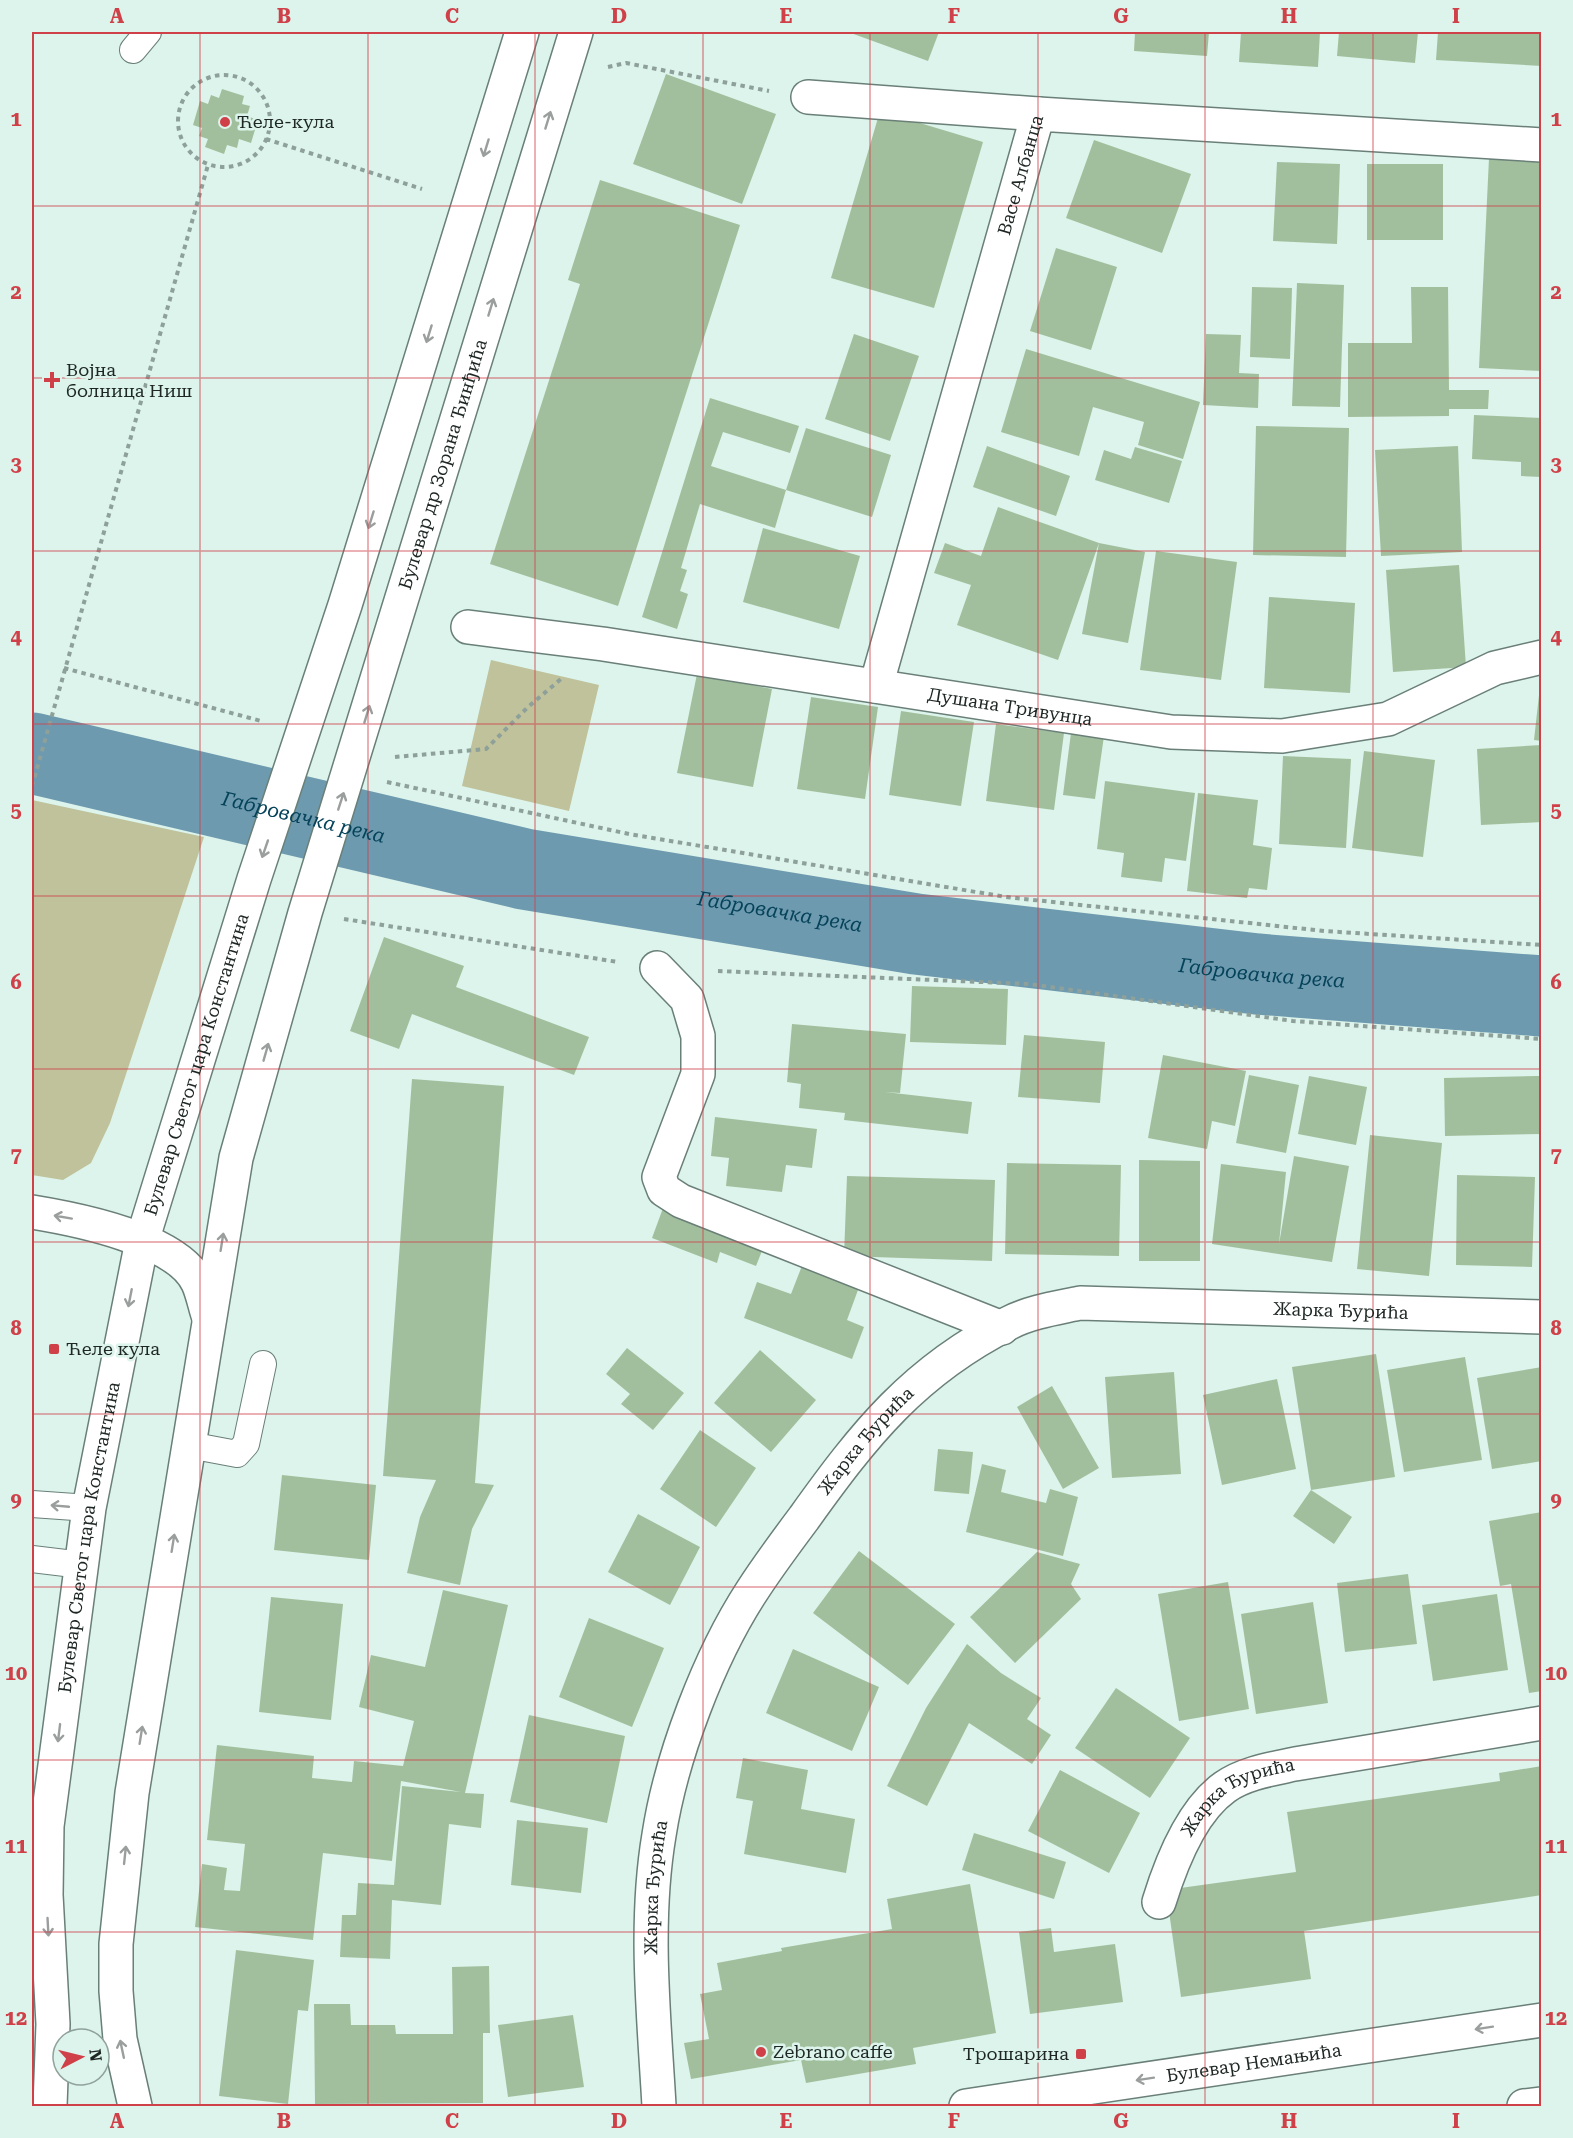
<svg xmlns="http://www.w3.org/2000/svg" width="1573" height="2138" font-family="'Roboto Serif',serif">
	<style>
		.green { fill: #bfc29b }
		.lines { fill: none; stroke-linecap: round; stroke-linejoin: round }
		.river { stroke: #6e9aaf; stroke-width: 81 }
		.building { fill: #a2bf9d }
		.lane-casing { stroke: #697f77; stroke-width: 28 }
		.street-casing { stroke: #697f77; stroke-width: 36 }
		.secondary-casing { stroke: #697f77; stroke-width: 36 }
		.path { stroke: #8ea09a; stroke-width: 4; stroke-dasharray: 4.5 4.5; stroke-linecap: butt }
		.lane { stroke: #fff; stroke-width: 26 }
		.street { stroke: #fff; stroke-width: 33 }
		.secondary { stroke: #fff; stroke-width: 33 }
		.oneway { stroke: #9a9e9c }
		.grid { fill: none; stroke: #d04049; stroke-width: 1.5; stroke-opacity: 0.55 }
		.poi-dot { fill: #d04049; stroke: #dcf4eb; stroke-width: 2 }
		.labels { text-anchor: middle; stroke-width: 5; stroke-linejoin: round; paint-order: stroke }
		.poi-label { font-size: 18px; fill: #1e2724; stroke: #dcf4eb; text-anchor: start }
		.street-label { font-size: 18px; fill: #1e2724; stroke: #dcf4eb }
		.water-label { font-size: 20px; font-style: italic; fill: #05435a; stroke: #dcf4eb }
		.neatline { fill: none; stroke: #d04049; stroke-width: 2 }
		.grid-label { font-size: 20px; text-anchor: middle; font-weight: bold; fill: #d04049 }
	</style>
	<rect width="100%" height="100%" fill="#dcf4eb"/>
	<!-- green -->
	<path class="green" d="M491 660 599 685 569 811 462 786Z
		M32 800 204 837 110 1123 91 1163 63 1180 32 1175Z"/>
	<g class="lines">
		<!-- river -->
		<path class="river" id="s1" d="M32 753 524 869 916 934 1257 974 1542 996"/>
	</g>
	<!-- building -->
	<path class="building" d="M848 32H939L928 61Z
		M1135 32H1209L1207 56 1134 51Z
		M1241 32H1320L1318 67 1239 62Z
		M1339 32H1418L1415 63 1337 56Z
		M1438 32H1542V66L1436 60Z
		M666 74 776 114 742 204 633 164Z
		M222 89 244 96 242 104 250 106 247 116 258 120 251 143 239 139 237 148 227 145 224 154 205 147 208 139 199 136 202 128 193 125 200 101 208 104 211 95 219 98Z
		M880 111 983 142 934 308 831 278Z
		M1094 140 1191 174 1162 253 1066 218Z
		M1489 158 1542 160V371L1479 368Z
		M1277 162 1340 164 1337 244 1273 241Z
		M1367 164H1443V240H1367Z
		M600 180 740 225 618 606 490 564 580 284 568 280Z
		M1056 248 1117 267 1091 350 1030 331Z
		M1297 283 1344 285 1340 407 1292 406Z
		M1252 287 1292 288 1290 359 1250 357Z
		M1411 287H1448L1449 390H1489L1488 409H1449V416L1348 417V343H1412Z
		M854 334 919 356 890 441 825 419Z
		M1206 334 1241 335 1239 373 1259 374 1258 408 1203 405Z
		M1026 349 1200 402 1183 459 1138 445 1144 422 1093 407 1079 456 1001 432Z
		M710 398 799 426 790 453 723 432 711 466 786 490 775 528 700 504 681 568 687 570 680 591 688 594 677 629 642 617Z
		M1474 415 1542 418V477L1521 476V462L1472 459Z
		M1256 426 1349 428 1346 557 1253 555Z
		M806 428 891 455 872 517 786 490Z
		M987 446 1070 476 1056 516 973 487Z
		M1458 446 1462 552 1381 556 1375 450Z
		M1135 447 1182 461 1169 503 1095 480 1104 450 1131 459Z
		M998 507 1099 543 1058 660 957 625 971 585 934 573 945 543 981 556Z
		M763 528 860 556 839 629 743 602Z
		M1099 543 1145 552 1128 643 1082 634Z
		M1156 551 1237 562 1221 680 1140 670Z
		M1459 565 1466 667 1393 672 1386 570Z
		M1269 597 1355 603 1350 693 1264 688Z
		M697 674 772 689 753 787 677 773Z
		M1540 686H1542V741L1534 740Z
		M811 697 878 707 865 799 797 789Z
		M901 711 974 722 961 806 889 795Z
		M996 724 1064 733 1054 810 986 801Z
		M1072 725 1105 729 1095 799 1063 795Z
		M1542 745V822L1481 825 1477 749Z
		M1364 751 1435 760 1423 857 1352 848Z
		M1283 756 1351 759 1346 848 1279 844Z
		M1105 781 1195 793 1186 861 1165 858 1162 882 1121 877 1124 853 1097 849Z
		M1198 793 1258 800 1253 845 1272 848 1267 890 1249 888 1247 898 1187 891Z
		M384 937 464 966 456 987 589 1037 574 1075 412 1014 399 1049 350 1031Z
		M912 986 1008 989 1006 1045 910 1042Z
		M792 1024 906 1034 900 1093 885 1092 972 1102 968 1134 844 1120 845 1113 799 1108 801 1084 787 1082Z
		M1024 1035 1105 1042 1100 1103 1018 1097Z
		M1163 1055 1246 1071 1235 1126 1212 1121 1207 1149 1148 1138Z
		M1249 1075 1299 1085 1286 1153 1236 1143Z
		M1309 1076 1367 1087 1356 1145 1298 1134Z
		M1537 1076H1542V1134L1445 1136 1444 1078Z
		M412 1079 504 1086 475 1483 494 1485 472 1529 460 1585 407 1573 420 1517 436 1480 383 1476Z
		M715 1117 817 1129 812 1168 786 1165 782 1192 726 1186 729 1158 711 1156Z
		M1370 1135 1442 1143 1429 1276 1357 1269Z
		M1294 1156 1349 1166 1332 1262 1212 1244 1221 1164 1286 1172 1279 1244Z
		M1139 1160 1200 1161V1261H1139Z
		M1007 1163 1121 1165 1119 1256 1005 1254Z
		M1457 1175 1535 1177 1532 1267 1456 1265Z
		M847 1176 995 1180 992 1261 844 1256Z
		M666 1200 767 1238 756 1266 720 1252 717 1263 652 1238Z
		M805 1258 862 1279 847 1320 864 1327 852 1359 744 1318 757 1282 791 1294Z
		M627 1348 684 1393 653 1430 621 1404 630 1394 606 1374Z
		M760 1350 816 1400 771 1452 714 1403Z
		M1376 1354 1395 1477 1311 1490 1292 1367Z
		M1465 1357 1482 1460 1404 1472 1387 1370Z
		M1542 1367V1461L1492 1469 1477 1378Z
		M1174 1372 1181 1474 1112 1478 1105 1377Z
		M1277 1379 1296 1469 1222 1485 1203 1395Z
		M1052 1386 1099 1468 1063 1489 1017 1407Z
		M700 1430 756 1468 716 1527 660 1489Z
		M938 1449 973 1452 969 1494 934 1491Z
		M982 1464 1006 1470 1001 1492 1046 1503 1050 1489 1078 1497 1063 1556 966 1532Z
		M282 1475 376 1485 369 1560 274 1550Z
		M1311 1490 1352 1517 1334 1544 1293 1516Z
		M1542 1512V1691L1529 1693 1511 1584 1500 1586 1489 1521Z
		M638 1514 700 1547 670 1605 608 1572Z
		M859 1551 955 1624 908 1685 813 1613Z
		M1037 1552 1080 1564 1071 1584 1081 1599 1015 1663 970 1617Z
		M1408 1574 1417 1644 1345 1652 1337 1583Z
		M1228 1582 1249 1709 1179 1721 1158 1594Z
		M443 1590 508 1605 465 1793 484 1794 481 1828 449 1824 441 1905 392 1900 390 1959 340 1957 342 1915H356L358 1883 394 1885 402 1786 461 1792 401 1781 392 1861 323 1853 313 1940 195 1927 202 1864 227 1868 224 1890 240 1891 245 1844 207 1840 217 1745 314 1756 312 1778 352 1782 354 1761 403 1766 414 1721 359 1707 371 1655 425 1667Z
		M1497 1594 1508 1670 1433 1681 1422 1605Z
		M271 1597 343 1604 331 1720 259 1712Z
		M1313 1602 1328 1703 1256 1714 1241 1614Z
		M589 1618 664 1648 632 1727 559 1697Z
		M967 1644 1001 1673 1041 1698 1027 1719 1051 1735 1032 1764 969 1723 927 1806 887 1786 926 1708Z
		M793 1649 879 1687 852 1751 766 1713Z
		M1116 1688 1190 1738 1150 1798 1075 1748Z
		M529 1715 625 1736 607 1823 510 1802Z
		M743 1758 808 1770 801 1809 855 1819 846 1873 744 1854 753 1801 736 1798Z
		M1542 1766V1895L1304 1931 1311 1979 1181 1997 1166 1890 1296 1872 1287 1812 1500 1781 1499 1773Z
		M1060 1770 1140 1813 1109 1873 1028 1831Z
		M517 1820 588 1828 581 1893 511 1885Z
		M974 1833 1066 1862 1054 1899 962 1870Z
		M970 1884 996 2033 913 2048 916 2064 806 2083 801 2060 691 2079 684 2043 709 2039 700 1994 722 1990 717 1963 782 1951 781 1948 892 1929 887 1899Z
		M1051 1928 1054 1952 1115 1944 1123 2002 1030 2014 1019 1932Z
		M236 1950 314 1960 308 2011 298 2010 288 2104 219 2096Z
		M489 1966 490 2033H483V2103L315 2104 314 2004H350L351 2025H395L396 2034H453L452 1967Z
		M573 2015 584 2087 508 2097 498 2025Z"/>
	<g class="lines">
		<defs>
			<path id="lane" d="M133 50 148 32
				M189 1445 237 1454 246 1444 263 1364
				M32 1504 89 1508
				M32 1559 82 1565"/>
			<g id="street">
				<path d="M808 97 1038 114"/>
				<path id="s2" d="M468 627 603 644 1171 732 1282 736 1388 719 1495 668 1542 657"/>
				<path id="s3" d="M876 686 1038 114 1542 145"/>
				<path d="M657 968 687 999 698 1036V1074L659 1177 664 1190 681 1201 1002 1328"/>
				<path id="s4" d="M1159 1902C1171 1863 1191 1811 1225 1787 1245 1773 1272 1769 1295 1764L1542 1723"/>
				<path id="s5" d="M659 2106C654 2017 644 1924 659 1835 671 1757 709 1657 752 1591 768 1566 786 1542 804 1518 864 1434 914 1371 1009 1323 1030 1312 1057 1308 1080 1303L1542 1317"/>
			</g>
			<g id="secondary">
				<path d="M32 1212C75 1219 178 1239 198 1283 203 1294 205 1307 209 1318"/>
				<path id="s6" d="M50 2106 53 2024 46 1895 47 1826 89 1508 142 1241 254 879 345 605 522 32"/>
				<path id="s7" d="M135 2106 120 2039 116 1991V1944L132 1793 236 1158 305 913 576 32"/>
				<path id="s8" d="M966 2106 1542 2020"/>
				<path d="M1524 2106 1542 2104"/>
			</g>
		</defs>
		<!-- lane casing -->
		<use href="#lane" class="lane-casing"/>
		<!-- street casing -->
		<use href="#street" class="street-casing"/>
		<!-- secondary casing -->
		<use href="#secondary" class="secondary-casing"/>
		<!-- path -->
		<path class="path" d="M608 67 626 63 769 91
			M178 121a46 46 0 1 1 92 0a46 46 0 1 1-92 0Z
			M266 139 422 189
			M64 668 261 721
			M395 757 486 749 528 707 561 679
			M387 782 629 834 1006 897 1324 931 1542 945
			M32 786 208 165
			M344 919 618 962
			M718 971 1029 984 1293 1021 1542 1039"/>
		<!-- lane -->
		<use href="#lane" class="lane"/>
		<!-- street -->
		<use href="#street" class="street"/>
		<!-- secondary -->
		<use href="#secondary" class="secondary"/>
	</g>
	<!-- one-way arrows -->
	<defs><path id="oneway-shaft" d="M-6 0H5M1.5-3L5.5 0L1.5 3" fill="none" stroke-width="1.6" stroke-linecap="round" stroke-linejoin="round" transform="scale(1.5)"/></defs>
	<g class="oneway">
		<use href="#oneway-shaft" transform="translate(548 120) rotate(-73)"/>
		<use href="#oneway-shaft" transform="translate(486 148) rotate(107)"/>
		<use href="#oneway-shaft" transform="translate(491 307) rotate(-73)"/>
		<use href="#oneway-shaft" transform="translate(429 334) rotate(107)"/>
		<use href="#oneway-shaft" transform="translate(371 520) rotate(107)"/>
		<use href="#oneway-shaft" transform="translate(367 714) rotate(-73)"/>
		<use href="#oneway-shaft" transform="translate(341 801) rotate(-72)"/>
		<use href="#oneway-shaft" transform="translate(265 849) rotate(109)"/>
		<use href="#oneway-shaft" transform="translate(266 1052) rotate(-74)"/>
		<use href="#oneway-shaft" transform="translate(63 1217) rotate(-170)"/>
		<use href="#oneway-shaft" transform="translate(222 1242) rotate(-81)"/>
		<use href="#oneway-shaft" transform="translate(130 1298) rotate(101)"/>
		<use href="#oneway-shaft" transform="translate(60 1506) rotate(-175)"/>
		<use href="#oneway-shaft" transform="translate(173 1543) rotate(-81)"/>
		<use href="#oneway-shaft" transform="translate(59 1733) rotate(97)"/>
		<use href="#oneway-shaft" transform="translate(141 1735) rotate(-81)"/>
		<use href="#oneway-shaft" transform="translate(125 1855) rotate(-84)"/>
		<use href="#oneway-shaft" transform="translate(48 1927) rotate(87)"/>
		<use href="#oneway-shaft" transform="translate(1484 2028) rotate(171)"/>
		<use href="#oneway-shaft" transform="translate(122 2049) rotate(-102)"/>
		<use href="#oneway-shaft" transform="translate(1145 2079) rotate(171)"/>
	</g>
	<!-- grid -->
	<path class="grid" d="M200 32V2106M368 32V2106M535 32V2106M703 32V2106M870 32V2106M1038 32V2106M1205 32V2106M1373 32V2106M32 206H1542M32 378H1542M32 551H1542M32 724H1542M32 896H1542M32 1069H1542M32 1242H1542M32 1414H1542M32 1587H1542M32 1760H1542M32 1932H1542"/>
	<!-- markers -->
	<g class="poi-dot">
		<circle cx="225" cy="122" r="6"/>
		<path d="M49 371h6v6h6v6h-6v6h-6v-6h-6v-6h6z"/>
		<rect x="48" y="1343" width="12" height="12" rx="3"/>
		<circle cx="761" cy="2052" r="6"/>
		<rect x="1075" y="2048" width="12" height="12" rx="3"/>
	</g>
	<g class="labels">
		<!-- poi labels -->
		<g class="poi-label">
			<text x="237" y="128">Ћеле-кула</text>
			<text x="66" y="376">Војна<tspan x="66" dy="21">болница Ниш</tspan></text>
			<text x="66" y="1355">Ћеле кула</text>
			<text x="773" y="2058">Zebrano caffe</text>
			<text x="1069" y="2060" text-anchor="end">Трошарина</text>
		</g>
		<!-- street labels -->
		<g class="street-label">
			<text dy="6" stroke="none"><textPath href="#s3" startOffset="531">Васе Албанца</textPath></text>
			<text dy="6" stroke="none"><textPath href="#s7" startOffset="1683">Булевар др Зорана Ђинђића</textPath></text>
			<text dy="6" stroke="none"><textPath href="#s2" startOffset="548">Душана Тривунца</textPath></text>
			<text dy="6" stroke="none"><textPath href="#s6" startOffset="1058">Булевар Светог цара Константина</textPath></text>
			<text dy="6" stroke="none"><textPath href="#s5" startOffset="1245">Жарка Ђурића</textPath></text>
			<text dy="6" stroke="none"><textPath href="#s5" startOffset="723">Жарка Ђурића</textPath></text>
			<text dy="6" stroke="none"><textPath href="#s6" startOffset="572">Булевар Светог цара Константина</textPath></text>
			<text dy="6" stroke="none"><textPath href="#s4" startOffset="140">Жарка Ђурића</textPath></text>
			<text dy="6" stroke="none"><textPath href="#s5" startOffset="219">Жарка Ђурића</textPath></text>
			<text dy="6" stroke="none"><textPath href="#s8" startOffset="291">Булевар Немањића</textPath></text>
		</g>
		<!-- water labels -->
		<g class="water-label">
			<text dy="7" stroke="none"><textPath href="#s1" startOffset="279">Габровачка река</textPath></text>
			<text dy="7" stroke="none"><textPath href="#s1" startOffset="765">Габровачка река</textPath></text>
			<text dy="7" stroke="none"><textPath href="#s1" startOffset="1251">Габровачка река</textPath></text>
		</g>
	</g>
	<!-- border -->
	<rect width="1573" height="2138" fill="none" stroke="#dcf4eb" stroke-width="66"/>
	<!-- north arrow -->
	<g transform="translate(81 2057) rotate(83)"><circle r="28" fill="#dcf4eb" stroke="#90a29b" stroke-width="1.5"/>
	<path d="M0-4.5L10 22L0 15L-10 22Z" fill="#d04049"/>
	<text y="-9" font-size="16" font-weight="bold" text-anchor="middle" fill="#1e2724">N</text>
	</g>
	<rect x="33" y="33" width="1507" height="2072" class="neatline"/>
	<g class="grid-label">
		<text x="117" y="23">A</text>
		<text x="284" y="23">B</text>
		<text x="452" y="23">C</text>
		<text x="619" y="23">D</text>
		<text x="786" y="23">E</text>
		<text x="954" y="23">F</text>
		<text x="1121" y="23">G</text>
		<text x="1289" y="23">H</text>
		<text x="1456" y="23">I</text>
		<text x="16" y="126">1</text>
		<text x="1556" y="126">1</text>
		<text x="16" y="299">2</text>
		<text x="1556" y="299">2</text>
		<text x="16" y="471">3</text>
		<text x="1556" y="471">3</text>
		<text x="16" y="644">4</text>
		<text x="1556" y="644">4</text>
		<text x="16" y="817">5</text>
		<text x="1556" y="817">5</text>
		<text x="16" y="989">6</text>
		<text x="1556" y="989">6</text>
		<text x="16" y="1162">7</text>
		<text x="1556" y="1162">7</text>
		<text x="16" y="1335">8</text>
		<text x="1556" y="1335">8</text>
		<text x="16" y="1507">9</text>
		<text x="1556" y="1507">9</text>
		<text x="16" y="1680">10</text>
		<text x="1556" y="1680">10</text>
		<text x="16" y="1853">11</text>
		<text x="1556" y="1853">11</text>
		<text x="16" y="2025">12</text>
		<text x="1556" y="2025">12</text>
		<text x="117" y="2128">A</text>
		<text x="284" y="2128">B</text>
		<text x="452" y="2128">C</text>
		<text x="619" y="2128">D</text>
		<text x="786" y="2128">E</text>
		<text x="954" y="2128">F</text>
		<text x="1121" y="2128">G</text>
		<text x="1289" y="2128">H</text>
		<text x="1456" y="2128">I</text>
	</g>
</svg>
